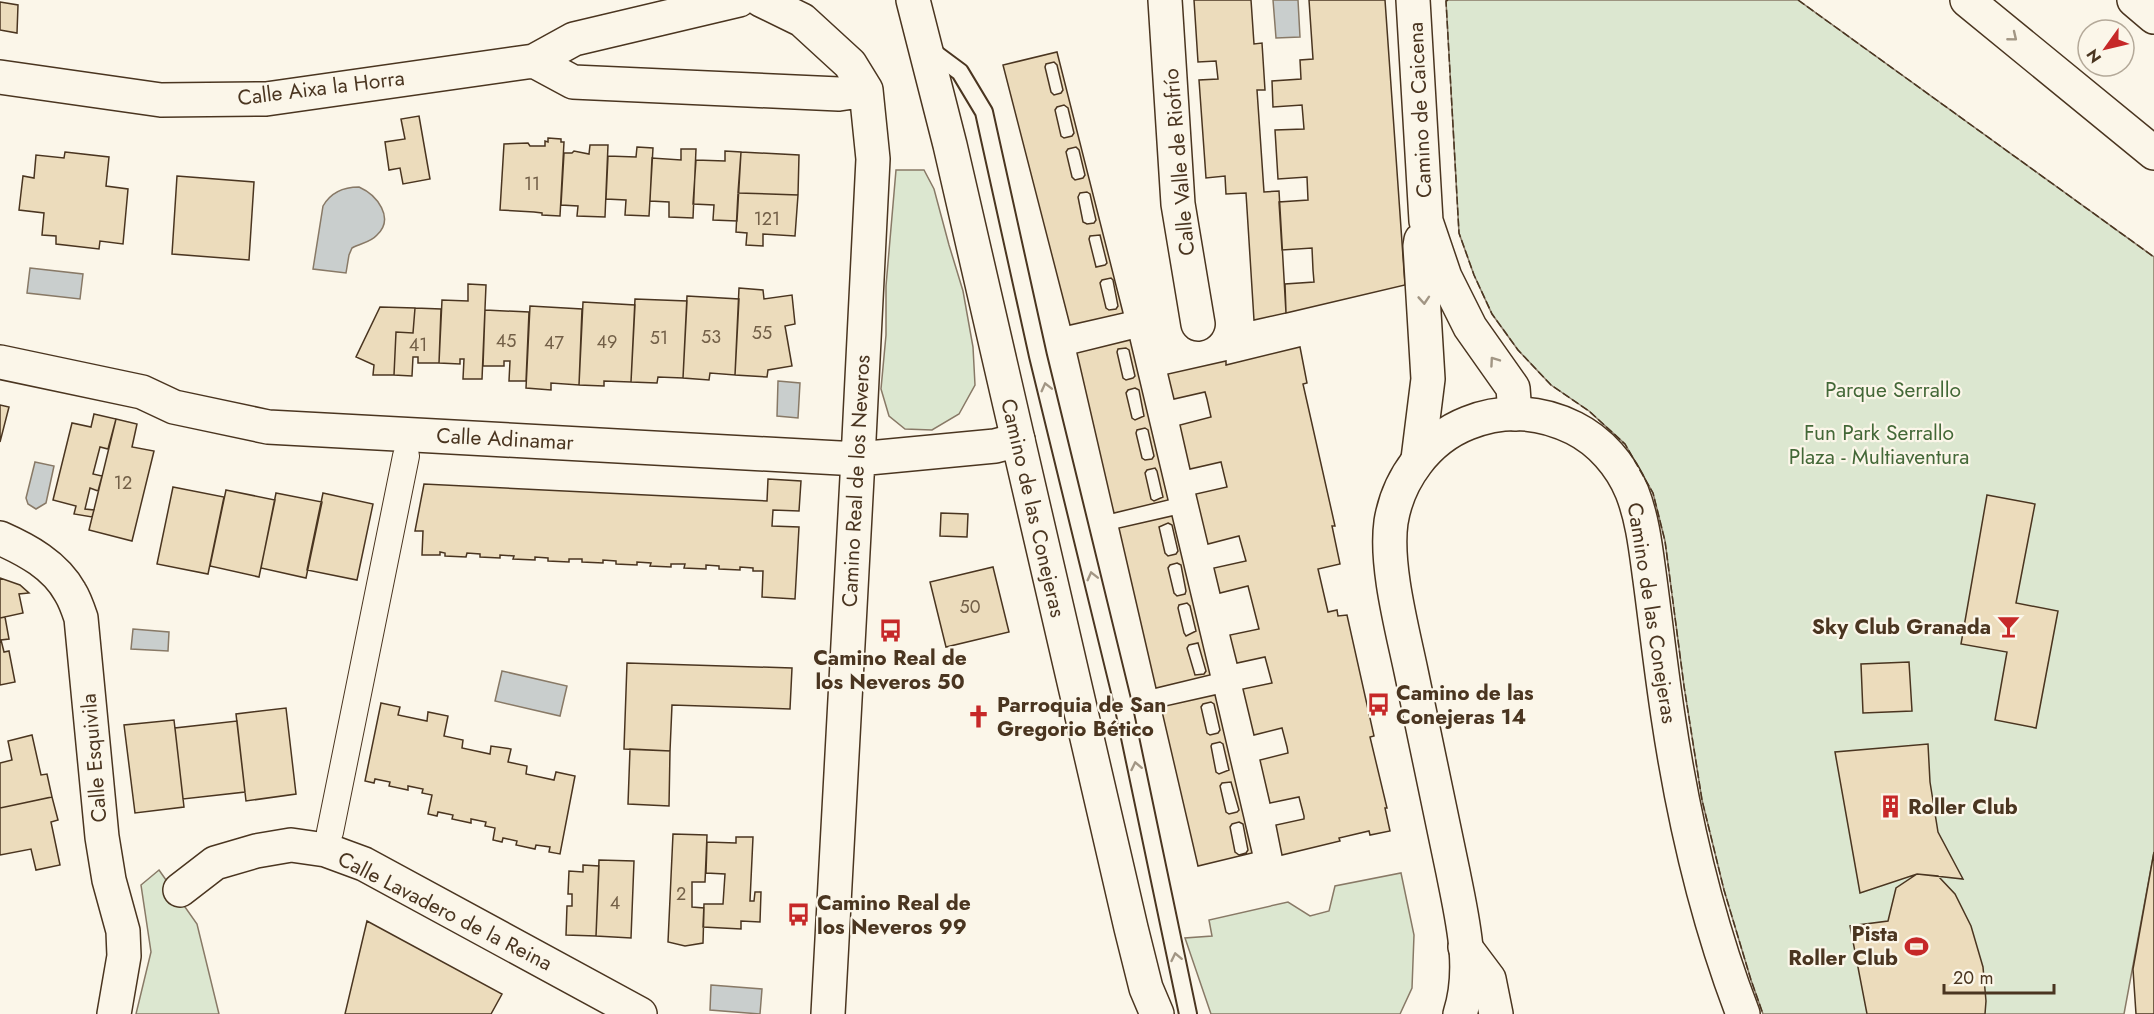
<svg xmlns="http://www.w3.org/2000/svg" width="2154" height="1014" font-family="Jost,sans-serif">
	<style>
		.green { fill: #dce7d0; stroke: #887966; stroke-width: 1.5 }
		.water { fill: #c9cecd; stroke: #887966; stroke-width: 1.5 }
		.building { fill: #ecdcbc; stroke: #4a3520; stroke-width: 1.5; fill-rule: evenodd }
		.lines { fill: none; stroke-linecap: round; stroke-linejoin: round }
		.service-casing { stroke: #4a3520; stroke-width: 20 }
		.pedestrian-casing { stroke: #4a3520; stroke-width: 28 }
		.minor-casing { stroke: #4a3520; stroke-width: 36 }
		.tertiary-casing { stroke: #4a3520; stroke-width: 36 }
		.secondary-casing { stroke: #4a3520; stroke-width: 36 }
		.motorway-casing { stroke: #4a3520; stroke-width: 36 }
		.service { stroke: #fbf6e9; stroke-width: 16 }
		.pedestrian { stroke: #fbf6e9; stroke-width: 26 }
		.minor { stroke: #fbf6e9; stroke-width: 33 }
		.tertiary { stroke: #fbf6e9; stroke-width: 33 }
		.secondary { stroke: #fbf6e9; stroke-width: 33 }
		.motorway { stroke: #fbf6e9; stroke-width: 33 }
		.fence { stroke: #4a3520; stroke-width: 1.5; stroke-dasharray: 8 3; stroke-linecap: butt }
		.oneway { stroke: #a29684 }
		.labels { text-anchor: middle; stroke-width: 4.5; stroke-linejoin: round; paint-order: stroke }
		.number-label { font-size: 18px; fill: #725f47 }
		.street-label { font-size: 21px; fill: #4a3520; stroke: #fbf6e9 }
		.park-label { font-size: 21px; fill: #436837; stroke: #fbf6e9 }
		.poi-label { font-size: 21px; font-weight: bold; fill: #4a3520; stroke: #fbf6e9; text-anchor: start }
	</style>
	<rect width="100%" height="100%" fill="#fbf6e9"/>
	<!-- green -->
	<path class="green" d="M1448 0H1798L2154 257V852L2124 1014H1763L1751 980 1724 890 1702 800 1684 686 1665 541 1653 493 1625 444 1589 411 1551 385 1518 350 1492 314 1474 275 1459 233 1446 1Z
		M896 170H924L934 189 949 245 963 291 973 347 975 385 959 414 932 430 905 429 889 416 881 389 886 335V286Z
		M159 870 197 924 219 1014H136L151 952 141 885Z
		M1401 873 1414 935 1412 988 1400 1014H1211L1185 938 1212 936 1209 920 1288 902 1310 916 1329 911 1335 886Z"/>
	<!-- water -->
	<path class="water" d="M1273 0H1298L1300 37 1276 38Z
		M359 187C377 195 395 218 377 235 370 243 360 243 352 248L349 255 346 273 313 269 323 206C331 192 343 187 359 187Z
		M30 268 83 274 80 299 27 293Z
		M778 381 800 383 798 418 777 416Z
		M35 462 54 466 46 503 36 509 28 504 26 498Z
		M133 629 169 632 168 651 131 649Z
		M502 671 567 686 560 716 495 701Z
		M711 985 762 989 760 1014 710 1010Z"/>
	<!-- building -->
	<path class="building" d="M1194 0H1251L1254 44 1262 43 1265 90H1257L1264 192 1279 191 1286 313 1254 320 1246 193 1226 194 1225 176 1206 178 1199 80 1218 79 1216 61 1198 62Z
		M1309 0H1385L1405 285 1286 313 1285 284 1314 282 1313 270 1312 248 1282 250 1279 202 1308 200 1307 177 1278 179 1275 130 1304 129 1302 105 1273 107 1272 81 1301 79 1300 60 1313 59Z
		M0 2 18 5 17 33 0 30Z
		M1057 52 1123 313 1070 325 1003 65ZM1054 62 1057 65 1063 90 1061 93 1054 95 1051 92 1045 67 1046 64ZM1064 105 1068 108 1074 133 1072 136 1064 138 1061 136 1055 110 1057 107ZM1076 147 1079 150 1085 175 1083 178 1075 180 1072 177 1066 152 1068 149ZM1087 192 1090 194 1096 220 1094 223 1087 224 1083 222 1078 197 1080 193ZM1100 235 1107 263 1105 265 1096 267 1089 239 1090 236ZM1111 278 1113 280 1118 306 1116 309 1109 310 1106 308 1100 283 1102 280Z
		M419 116 430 179 403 184 400 168 389 170 385 142 405 139 401 119Z
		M548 138 561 139V142H564L560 216 542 215V213L534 212 500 210 504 144 528 143 530 146H545V141L548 142Z
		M590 145H608L605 217 577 216 578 206 561 205 564 153H572L574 151 589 154Z
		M637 147 653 148 649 216 625 215 626 200 606 199 608 156 636 157Z
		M681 149H696L693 218 669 217V202L650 201 652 158 681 160Z
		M725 151 741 152 737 221 713 220 714 205 693 204 696 160 725 161Z
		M65 152 109 157 106 186 128 189 123 244 100 241 99 249 56 244V236L42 235 44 213 19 210 23 176 34 178 36 155 64 158Z
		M741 152 799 155 798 195 738 193Z
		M177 176 254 182 249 260 172 254Z
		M738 193 798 195 795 236 763 234V246L746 245 747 233 736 232Z
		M468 284 486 285 482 379H463L464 359H460V364L439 363 442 300 468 301Z
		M739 288 763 290 764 299 792 295 795 324 785 326 792 366 768 370 767 377 735 375Z
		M687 296 739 299 735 375 710 373 709 380 683 378Z
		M635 299 687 301 683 378 658 377 657 383 631 382Z
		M583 302 635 305 631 382 604 381V386L579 385Z
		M530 306 582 309 579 385 551 383V390L526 388Z
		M380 307 415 308 413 333 396 332 394 375H373L374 365 356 357Z
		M415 308 441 309 439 363H418V357H413L412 376 394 375 396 332 413 333Z
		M485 310 529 312 526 381H509L510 361H504V366H483Z
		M1130 340 1168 500 1114 513 1077 353ZM1126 348 1129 350 1135 376 1133 378 1126 380 1123 378 1117 352 1118 349ZM1135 388 1139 390 1144 416 1135 420 1132 418 1126 393 1128 390ZM1145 428 1148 430 1154 456 1152 459 1145 460 1142 458 1136 433 1137 430ZM1155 468 1157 471 1163 497 1154 501 1151 499 1145 473 1147 470Z
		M1300 347 1307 383 1303 384 1335 526H1332L1340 564 1318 569 1328 612 1337 610 1338 616 1347 615 1374 736 1370 737 1387 808H1385L1390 831 1370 835 1369 831 1339 838 1340 841 1282 855 1276 825 1304 819V816L1299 797 1270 803 1260 760 1288 753 1287 747 1282 728 1254 735 1243 689 1272 683 1265 657 1237 663 1230 635 1259 629 1248 586 1220 593 1214 568 1246 561 1239 536 1208 544 1196 494 1227 487 1221 462 1190 469 1180 425 1211 417 1207 399 1205 392 1174 399 1168 374 1226 361V365Z
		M0 405 9 407 0 442Z
		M94 414 116 419 108 449 100 447 93 474 102 476 98 491 90 488 85 509 94 510 92 517 74 514 76 506 53 500 72 423 91 427Z
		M116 419 137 424 132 447 154 451 132 541 89 530Z
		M768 479 801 481 799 511 773 510 772 526 799 527 795 599 762 597 763 571H753V568L740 567V570L719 569V566L706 565V569L684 568 685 564H671V567L650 566 651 563 637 562V565L616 564V561L603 560V563L582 562V559H569V562L548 561V558L535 557V560L513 559 514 556 500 555V558L480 557V554L467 553 466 557 445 556V553L440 552V555H422L423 531H415L424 484 767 501Z
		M173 487 224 497 208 574 157 564Z
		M226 490 275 500 259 577 210 566Z
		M276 493 322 502 306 578 261 568Z
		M323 493 373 504 357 580 307 570Z
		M1987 495 2035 504 2016 603 2058 611 2036 728 1995 720 2007 652 1961 644Z
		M941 513 968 514 967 537 940 536Z
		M1172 516 1210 675 1156 688 1119 528ZM1168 523 1172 525 1178 551 1176 554 1168 556 1165 553 1159 527ZM1177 563 1181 565 1186 591 1185 594 1177 596 1174 593 1168 568 1170 565ZM1187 603 1190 606 1196 631 1186 636 1184 633 1178 608 1179 605ZM1198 643 1206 671 1204 674 1195 675 1187 648 1189 645Z
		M993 567 1009 632 946 647 930 582Z
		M0 578 20 585 29 593 19 594 23 613 0 618Z
		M5 617 9 639 1 640 4 652 9 651 15 682 0 685V618Z
		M1909 662 1912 711 1863 713 1861 664Z
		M627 663 792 668 790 709 672 705 670 751 624 749Z
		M1215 695 1252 853 1198 866 1161 707ZM1211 702 1214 704 1220 730 1218 733 1210 735 1207 733 1201 707 1203 704ZM1220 742 1223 744 1229 770 1219 774 1216 772 1211 746 1212 744ZM1231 782 1239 810 1237 812 1229 814 1226 812 1220 786 1222 783ZM1239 822 1243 824 1248 850 1246 853 1239 855 1235 852 1230 827 1232 824Z
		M381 703 400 707 398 715 427 721 428 712 448 716 444 736 463 740 462 748 490 754 491 746 511 749 508 762 527 766 526 774 554 780 556 772 575 776 560 854 549 852 550 847 536 845 535 849 516 845 517 841 503 838 502 842 493 840 495 828 485 826 486 822 471 819V823L452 819 453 815 438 812 437 816 428 814 432 795 422 793 423 789 408 786V790L389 786 390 782 375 779 374 783 365 781Z
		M286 708 296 794 246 801 236 714Z
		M174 720 184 807 135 813 124 725Z
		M237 721 245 792 183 799 175 728Z
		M32 735 41 775 47 774 52 797 0 808V763L12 760 8 741Z
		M1928 744 1930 782 1938 832 1963 879 1917 874 1860 893 1835 752Z
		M630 749 670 751 669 806 628 804Z
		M52 797 58 820 51 822 60 865 36 870 31 849 0 855V808Z
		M673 834 707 835 705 882H692V907L704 908 703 943 685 946 668 942Z
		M736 837H753L750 901H754L755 892H761L760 922 741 921V929L703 927 704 904H723L725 874 706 873 707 842 736 843Z
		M2154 852V1014H2136L2133 969Z
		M599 860 634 861 631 938 596 936Z
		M583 865 599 866 596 936 566 935 567 906H572V894H568L569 871 583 872Z
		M1917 874 1938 876 1955 894 1971 926 1983 967 1986 1001 1985 1014H1867L1850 926 1888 921 1896 888Z
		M367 921 502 994 491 1014H345Z"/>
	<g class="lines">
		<defs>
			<path id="service" d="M929 49 960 72 984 112 1038 356 1123 704 1188 1014"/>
			<path id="pedestrian" d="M330 832 406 456"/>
			<path id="minor" d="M1165 0 1178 204 1198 324
				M534 61 573 82 839 94 866 90
				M0 77 161 100 266 99 534 61 574 39 739 0
				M0 362 142 392 174 407 268 427 858 459 873 159 866 90 850 64 802 20 761 0
				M0 538C27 550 55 565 70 592 75 600 78 609 81 618L102 837 109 880 123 931 124 956 114 1014
				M180 890 215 863 256 851 291 845 326 850 364 864 640 1014"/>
			<path id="tertiary" d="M913 0 950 145 1018 440
				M1413 0 1426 221 1445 277 1470 327 1513 388 1515 414
				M1418 459 1428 379 1420 246 1421 240
				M1465 947 1489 979 1496 1014"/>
			<path id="secondary" d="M828 1014 858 459 995 446 1018 440 1131 928 1146 988 1157 1014
				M1460 1014C1475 968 1462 918 1453 872 1439 805 1425 738 1411 671 1402 628 1385 565 1391 522 1398 479 1427 439 1468 423 1503 409 1540 411 1574 428 1600 441 1621 465 1632 492 1643 520 1646 551 1650 580 1656 625 1661 670 1668 716 1683 817 1706 918 1743 1014"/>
			<path id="motorway" d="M1967 0 2154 153
				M2134 0 2154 17"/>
		</defs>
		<!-- service casing -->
		<use href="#service" class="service-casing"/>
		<!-- pedestrian casing -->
		<use href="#pedestrian" class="pedestrian-casing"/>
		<!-- minor casing -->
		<use href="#minor" class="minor-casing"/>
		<!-- tertiary casing -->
		<use href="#tertiary" class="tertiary-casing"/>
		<!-- secondary casing -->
		<use href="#secondary" class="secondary-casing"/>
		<!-- motorway casing -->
		<use href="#motorway" class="motorway-casing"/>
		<!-- service -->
		<use href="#service" class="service"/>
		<!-- pedestrian -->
		<use href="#pedestrian" class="pedestrian"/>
		<!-- minor -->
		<use href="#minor" class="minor"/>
		<!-- tertiary -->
		<use href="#tertiary" class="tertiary"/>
		<!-- secondary -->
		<use href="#secondary" class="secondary"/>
		<!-- motorway -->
		<use href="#motorway" class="motorway"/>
		<!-- fence -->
		<path class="fence" d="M1448 0 1446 1 1459 233 1474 275 1492 314 1518 350 1551 385 1589 411 1625 444 1653 493 1665 541 1684 686 1702 800 1724 890 1751 980 1763 1014
			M1798 0 2154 257"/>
	</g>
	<!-- one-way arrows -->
	<defs><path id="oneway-chevron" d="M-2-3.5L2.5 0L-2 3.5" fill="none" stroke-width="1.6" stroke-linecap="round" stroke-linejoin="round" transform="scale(1.5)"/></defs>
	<g class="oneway">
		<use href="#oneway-chevron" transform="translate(2013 37) rotate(39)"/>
		<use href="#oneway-chevron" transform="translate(1424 300) rotate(86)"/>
		<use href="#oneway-chevron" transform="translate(1494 361) rotate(-125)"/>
		<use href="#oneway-chevron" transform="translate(1046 387) rotate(-104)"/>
		<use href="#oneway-chevron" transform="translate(1092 576) rotate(-104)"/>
		<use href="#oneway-chevron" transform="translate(1136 766) rotate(-102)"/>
		<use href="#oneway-chevron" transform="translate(1176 957) rotate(-102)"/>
	</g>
	<!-- icons -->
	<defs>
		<symbol id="bar-bare" viewBox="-9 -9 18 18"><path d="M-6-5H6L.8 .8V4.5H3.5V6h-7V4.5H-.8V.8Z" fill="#c62828" stroke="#fbf6e9" stroke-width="2.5" paint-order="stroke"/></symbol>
		<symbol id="bus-bare" viewBox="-9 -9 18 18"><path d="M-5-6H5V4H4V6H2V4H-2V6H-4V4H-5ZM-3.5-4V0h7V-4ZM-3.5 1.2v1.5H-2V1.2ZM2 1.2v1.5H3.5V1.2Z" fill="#c62828" stroke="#fbf6e9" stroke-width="2.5" paint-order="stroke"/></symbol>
		<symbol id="church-bare" viewBox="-9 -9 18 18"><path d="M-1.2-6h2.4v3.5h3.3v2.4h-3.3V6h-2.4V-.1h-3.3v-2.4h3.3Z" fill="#c62828" stroke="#fbf6e9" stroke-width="2.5" paint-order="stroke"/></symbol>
		<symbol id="building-bare" viewBox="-9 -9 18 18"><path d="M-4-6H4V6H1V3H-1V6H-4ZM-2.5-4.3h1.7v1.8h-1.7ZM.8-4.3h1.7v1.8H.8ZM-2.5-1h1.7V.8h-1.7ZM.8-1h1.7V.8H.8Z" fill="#c62828" stroke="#fbf6e9" stroke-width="2.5" paint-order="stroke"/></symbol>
		<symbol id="stadium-bare" viewBox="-9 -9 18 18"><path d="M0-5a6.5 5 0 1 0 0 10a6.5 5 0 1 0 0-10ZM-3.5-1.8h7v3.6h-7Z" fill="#c62828" stroke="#fbf6e9" stroke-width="2.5" paint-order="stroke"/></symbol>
	</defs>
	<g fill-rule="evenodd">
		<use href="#bar-bare" x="1992" y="610" width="33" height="33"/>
		<use href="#bus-bare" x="874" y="614" width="33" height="33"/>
		<use href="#bus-bare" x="1362" y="688" width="33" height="33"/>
		<use href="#church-bare" x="962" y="700" width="33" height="33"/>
		<use href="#building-bare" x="1874" y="790" width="33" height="33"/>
		<use href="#bus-bare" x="782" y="898" width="33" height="33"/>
		<use href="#stadium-bare" x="1900" y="930" width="33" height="33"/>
	</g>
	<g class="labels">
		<!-- number labels -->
		<g class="number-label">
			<text x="532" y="190">11</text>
			<text x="767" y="225">121</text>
			<text x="762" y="339">55</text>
			<text x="711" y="343">53</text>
			<text x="659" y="344">51</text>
			<text x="506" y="347">45</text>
			<text x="607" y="348">49</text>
			<text x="554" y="349">47</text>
			<text x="418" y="351">41</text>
			<text x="123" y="489">12</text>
			<text x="970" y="613">50</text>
			<text x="681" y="900">2</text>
			<text x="615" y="909">4</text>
		</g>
		<!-- street labels -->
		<g class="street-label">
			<text transform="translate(321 88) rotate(-7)" y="7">Calle Aixa la Horra</text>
			<text transform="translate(1420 110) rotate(-93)" y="7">Camino de Caicena</text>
			<text transform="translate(1179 162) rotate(-95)" y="7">Calle Valle de Riofrío</text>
			<text transform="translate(505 439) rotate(3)" y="7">Calle Adinamar</text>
			<text transform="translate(856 481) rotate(-87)" y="7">Camino Real de los Neveros</text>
			<text transform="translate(1033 508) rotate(77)" y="7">Camino de las Conejeras</text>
			<text transform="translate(1652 613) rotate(81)" y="7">Camino de las Conejeras</text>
			<text transform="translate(94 758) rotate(-95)" y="7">Calle Esquivila</text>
			<text transform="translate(445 911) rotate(27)" y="7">Calle Lavadero de la Reina</text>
		</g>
		<!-- park labels -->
		<g class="park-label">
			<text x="1893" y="397">Parque Serrallo</text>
			<text x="1879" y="440">Fun Park Serrallo<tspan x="1879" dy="24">Plaza - Multiaventura</tspan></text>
		</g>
		<!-- poi labels -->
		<g class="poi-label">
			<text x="1991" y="634" text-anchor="end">Sky Club Granada</text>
			<text x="890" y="665" text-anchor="middle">Camino Real de<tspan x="890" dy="24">los Neveros 50</tspan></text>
			<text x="1396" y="700">Camino de las<tspan x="1396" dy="24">Conejeras 14</tspan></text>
			<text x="997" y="712">Parroquia de San<tspan x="997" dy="24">Gregorio Bético</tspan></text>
			<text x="1908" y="814">Roller Club</text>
			<text x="817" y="910">Camino Real de<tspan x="817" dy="24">los Neveros 99</tspan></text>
			<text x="1898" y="941" text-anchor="end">Pista<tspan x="1898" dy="24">Roller Club</tspan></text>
		</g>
	</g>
	<!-- north arrow -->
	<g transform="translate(2106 48) rotate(236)"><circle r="28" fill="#fbf6e9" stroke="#b4a999" stroke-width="1.5"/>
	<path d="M0-4.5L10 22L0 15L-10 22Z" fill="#c62828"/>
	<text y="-9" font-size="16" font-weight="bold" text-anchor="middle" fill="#4a3520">N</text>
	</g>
	<!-- scale -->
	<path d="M1944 984v9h110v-9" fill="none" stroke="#4a3520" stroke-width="3"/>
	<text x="1953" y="984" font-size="18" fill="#4a3520" stroke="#fbf6e9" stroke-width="4.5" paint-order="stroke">20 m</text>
</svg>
